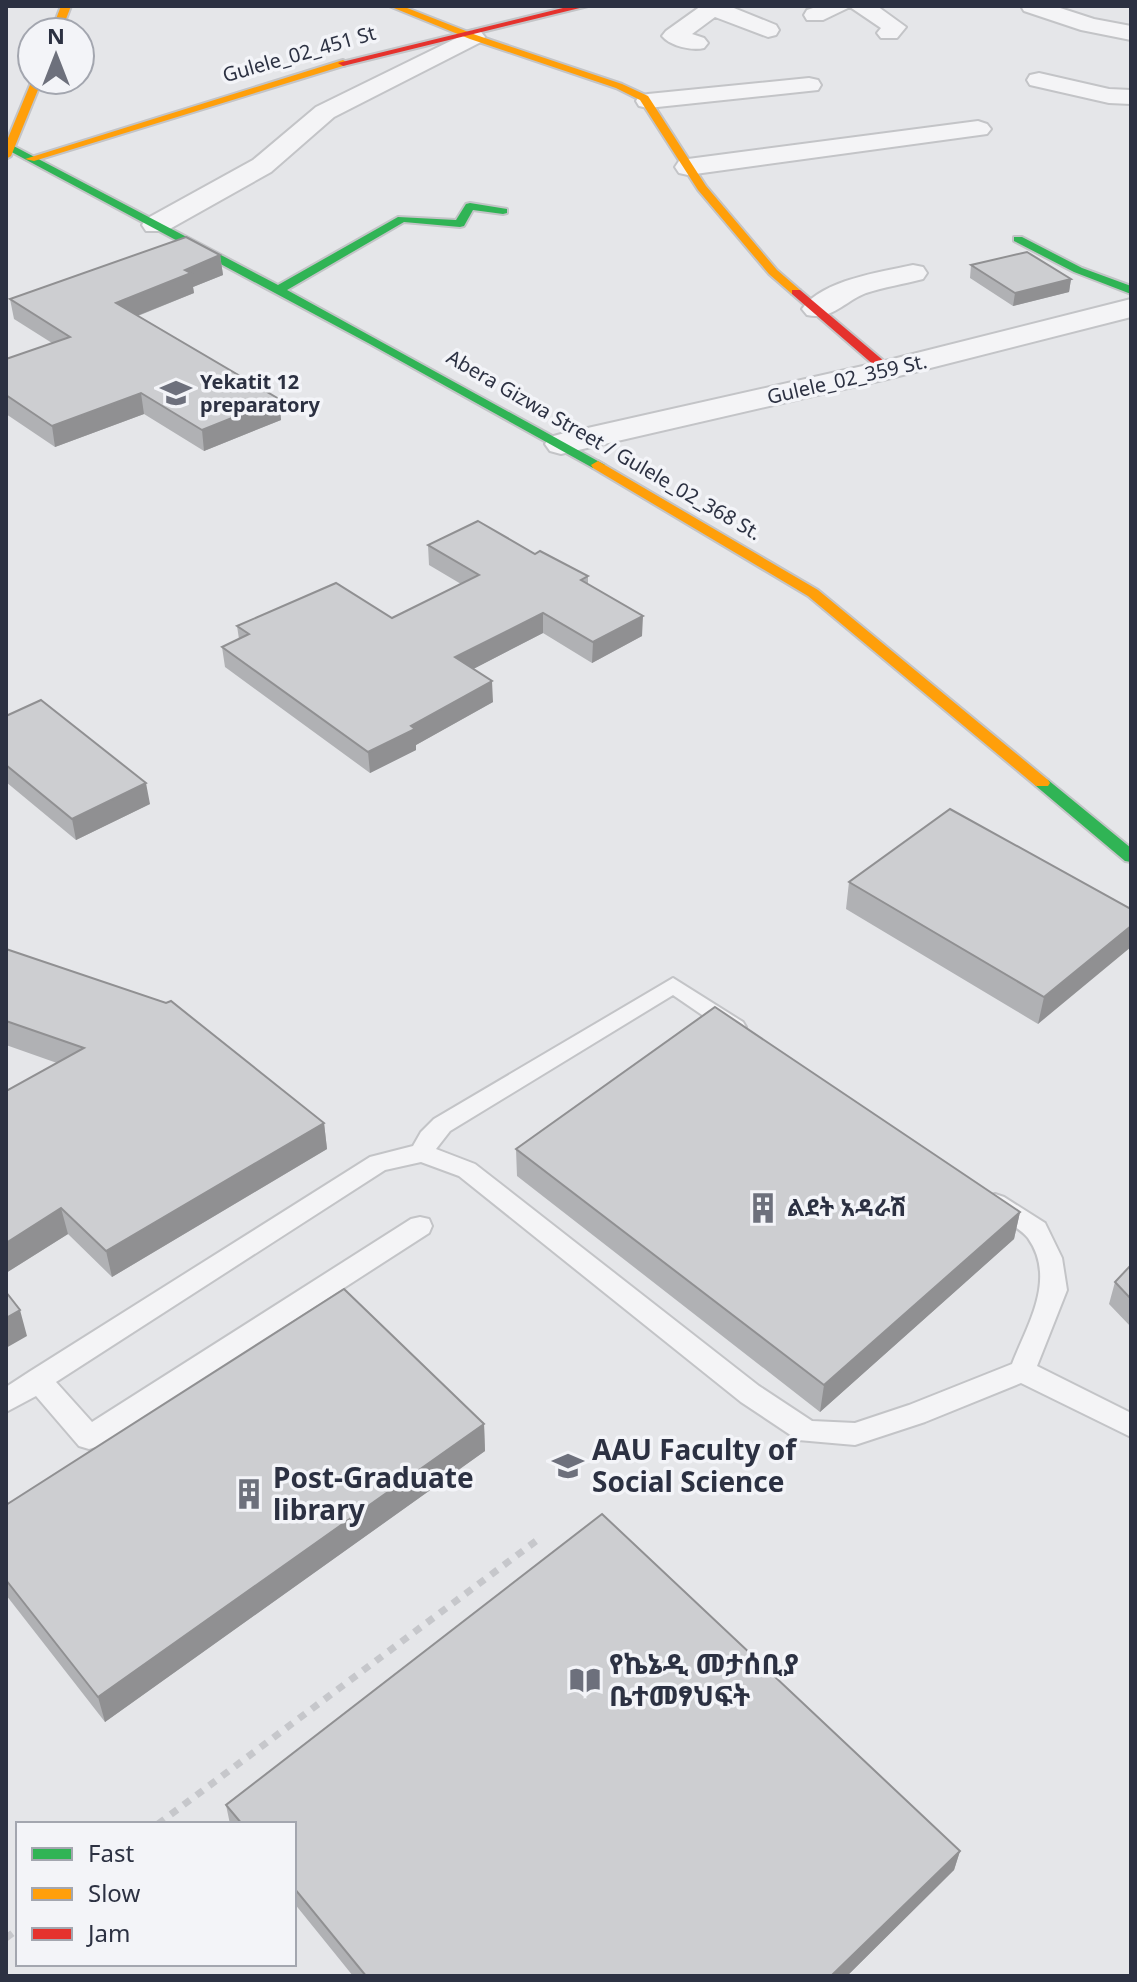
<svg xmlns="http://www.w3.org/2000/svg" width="1137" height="1982" font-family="'Noto Sans','Noto Sans Ethiopic',sans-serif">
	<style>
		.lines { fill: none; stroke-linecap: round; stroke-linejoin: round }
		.lane-casing { stroke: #c3c4c7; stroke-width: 4 }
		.street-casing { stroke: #c3c4c7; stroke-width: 4 }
		.fast-casing { stroke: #c3c4c7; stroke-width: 4 }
		.slow-casing { stroke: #c3c4c7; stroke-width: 4 }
		.jam-casing { stroke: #c3c4c7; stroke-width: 4 }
		.path { stroke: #c6c7cb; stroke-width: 7; stroke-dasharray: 8 8; stroke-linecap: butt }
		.lane { fill: #f4f4f6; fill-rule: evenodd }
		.street { fill: #f4f4f6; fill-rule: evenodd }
		.fast { fill: #30b455; fill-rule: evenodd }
		.slow { fill: #ff9f0a; fill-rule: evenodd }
		.jam { fill: #e5322d; fill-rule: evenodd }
		.wall { fill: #b0b1b4 }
		.shaded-wall { fill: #909092 }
		.building { fill: #cdced1; stroke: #909092; stroke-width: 2 }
		.labels { text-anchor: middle; stroke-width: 7; stroke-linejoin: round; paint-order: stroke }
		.far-street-label { font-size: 20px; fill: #2c3142; stroke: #f3f4f8 }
		.far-poi-label { font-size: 20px; font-weight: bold; fill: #2c3142; stroke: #f3f4f8; text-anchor: start }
		.poi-label { font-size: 24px; font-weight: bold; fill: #2c3142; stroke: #f3f4f8; text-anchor: start }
		.near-poi-label { font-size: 28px; font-weight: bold; fill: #2c3142; stroke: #f3f4f8; text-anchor: start }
	</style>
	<rect width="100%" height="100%" fill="#e5e6e9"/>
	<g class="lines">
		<defs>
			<path id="lane" d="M673 978 743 1022 746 1027 743 1032H727L673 995 450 1131 436 1149 475 1164 759 1386 812 1421 855 1423 909 1405 1012 1364C1027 1325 1057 1279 1028 1238 1019 1227 999 1218 986 1209L983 1203 986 1197 995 1194 1004 1197 1045 1223 1062 1258 1067 1290 1037 1366 1131 1413V1437L1021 1383 925 1422 855 1445 798 1440 741 1402 459 1176 421 1162 385 1170 56 1382 92 1422 411 1219 420 1217 429 1219 432 1226 429 1233 99 1446 89 1449 79 1446 36 1396 6 1412V1387L29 1372 370 1157 413 1146 421 1132 434 1119Z"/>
			<path id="street" d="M701 6H729L776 25 779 30 776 35 768 37 715 17 692 34 704 38 708 43 704 48C692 51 670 46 662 36L666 31Z
				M819 6H877L906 27 897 38H881L877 33 881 28 850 7 823 20H807L804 15 807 10Z
				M1021 6H1054L1094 19 1131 26V40L1081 30 1024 11Z
				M473 30 481 32 485 37 481 42 334 117 271 172 166 231H146L142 225 146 219 253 160 316 107Z
				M1039 73 1109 89 1131 90V104L1109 103 1030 85 1027 80 1030 75Z
				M809 78 818 80 821 85 818 90 648 108 639 106 636 101 639 96 648 94Z
				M978 121 987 124 991 129 987 134 688 175 679 173 675 167 679 161 688 159Z
				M913 265 923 267 927 273 923 279C904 284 884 287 866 293 845 301 831 321 807 315L802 309C822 280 881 272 913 265Z
				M1131 299V317L887 379 561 454 550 451 545 444 550 437 561 434 885 361Z"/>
			<path id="fast" d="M6 142 278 285 398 217 456 220 466 204 470 203 507 209V213L503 214 473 210 464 226 460 227 404 222 287 290 605 465 603 468H593L370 344 6 149Z
				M1014 237H1022L1082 268 1131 286V294L1074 272 1014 241Z
				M1042 778 1048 780 1131 848V862L1125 861 1036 786 1034 783 1036 780Z"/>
			<path id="slow" d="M61 6H71L61 32H51Z
				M389 6H402L476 35 622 84 648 96 706 186 777 270 800 290V294H792L769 274 698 190 640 100 616 88 470 39Z
				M343 60 348 63 346 65 34 161 25 159Z
				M32 80H42L11 156 6 159V143Z
				M598 461 818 590 1048 780 1050 783 1048 786H1036L808 596 593 468 591 465Z"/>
			<path id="jam" d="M571 6H588L343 66 338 63Z
				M792 290H800L891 367V373H883L792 294Z"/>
		</defs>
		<!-- lane casing -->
		<use href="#lane" class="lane-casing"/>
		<!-- street casing -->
		<use href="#street" class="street-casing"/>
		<!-- fast casing -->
		<use href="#fast" class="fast-casing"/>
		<!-- slow casing -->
		<use href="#slow" class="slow-casing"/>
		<!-- jam casing -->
		<use href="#jam" class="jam-casing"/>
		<!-- path -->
		<path class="path" d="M158 1824 540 1538
			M6 1938 18 1929"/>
		<!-- lane -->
		<use href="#lane" class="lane"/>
		<!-- street -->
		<use href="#street" class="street"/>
		<!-- fast -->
		<use href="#fast" class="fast"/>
		<!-- slow -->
		<use href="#slow" class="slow"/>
		<!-- jam -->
		<use href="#jam" class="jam"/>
	</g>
	<!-- wall -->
	<path class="wall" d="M220 255 223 275 193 287 194 293 138 316 279 399 281 420 204 451 144 414 55 447 6 414V359L52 343 14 319 10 299Z
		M971 265 1071 279 1069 292 1013 306 970 278Z
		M428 545 535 554 588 576V584L642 636 592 663 543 633 473 669 493 702 416 745V750L370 773 225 667 222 647 239 639 237 626 392 618 461 584 429 565Z
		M6 716 150 804 76 840 6 782Z
		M849 882 1131 909 1038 1024 846 909Z
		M6 949 324 1123 327 1149 112 1277 68 1234 6 1273 57 1063 6 1045Z
		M516 1149 1020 1212 1014 1239 820 1412 517 1176Z
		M1131 1265V1327L1109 1304 1115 1282Z
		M484 1424 485 1451 105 1722 6 1595V1505Z
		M226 1805 960 1851 954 1870 847 1976H353L294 1903V1824H230Z"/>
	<!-- shaded-wall -->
	<path class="shaded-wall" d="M220 255 223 275 193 287 194 293 119 323 116 303 185 270Z
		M1071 279 1069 292 1013 306 1015 293Z
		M141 393 144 414 55 447 52 426Z
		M279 399 281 420 204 451 202 430Z
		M543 613V633L456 678 455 657Z
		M643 616 642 636 592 663 593 642Z
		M492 681 493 702 416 745V750L370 773 368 752 411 726Z
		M146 783 150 804 76 840 72 819Z
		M1131 926V947L1038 1024 1044 997Z
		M324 1123 327 1149 112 1277 106 1251Z
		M61 1208 68 1234 6 1273V1243Z
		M1020 1212 1014 1239 820 1412 824 1385Z
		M20 1310 27 1336 6 1348V1318Z
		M484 1424 485 1451 105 1722 98 1697Z
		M960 1851 954 1870 847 1976H831Z"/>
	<!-- building -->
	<path class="building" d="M186 237 220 255 185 270 191 273 116 303 279 399 202 430 141 393 52 426 6 395V359L70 337 10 299Z
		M1027 252 1071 279 1015 293 971 265Z
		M478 521 535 554 540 551 588 576 581 580 643 616 593 642 543 613 455 657 492 681 411 726 415 729 368 752 222 647 249 634 237 626 336 583 392 618 479 575 428 545Z
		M41 700 146 783 72 819 6 765V716Z
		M950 809 1131 909V926L1044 997 849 882Z
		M6 949 166 1003 171 1001 324 1123 106 1251 61 1208 6 1243V1091L84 1048 6 1021Z
		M715 1007 1020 1212 824 1385 516 1149Z
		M1131 1265V1299L1115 1282Z
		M344 1289 484 1424 98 1697 6 1580V1505Z
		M6 1292 20 1310 6 1318Z
		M602 1514 960 1851 831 1976H366L294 1888V1824H242L226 1805Z"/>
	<!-- icons -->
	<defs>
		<symbol id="school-bare" viewBox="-9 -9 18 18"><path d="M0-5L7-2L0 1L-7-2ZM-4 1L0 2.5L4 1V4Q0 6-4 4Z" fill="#6d707c" stroke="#f3f4f8" stroke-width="2.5" paint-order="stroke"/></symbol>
		<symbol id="building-bare" viewBox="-9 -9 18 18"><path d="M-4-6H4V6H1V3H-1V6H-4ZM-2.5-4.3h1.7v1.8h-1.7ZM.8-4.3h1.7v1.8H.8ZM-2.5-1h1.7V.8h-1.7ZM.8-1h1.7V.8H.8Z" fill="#6d707c" stroke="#f3f4f8" stroke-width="2.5" paint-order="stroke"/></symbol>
		<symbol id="university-bare" viewBox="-9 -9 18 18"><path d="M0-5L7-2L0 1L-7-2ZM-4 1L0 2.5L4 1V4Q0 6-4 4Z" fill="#6d707c" stroke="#f3f4f8" stroke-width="2.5" paint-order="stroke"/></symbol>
		<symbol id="library-bare" viewBox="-9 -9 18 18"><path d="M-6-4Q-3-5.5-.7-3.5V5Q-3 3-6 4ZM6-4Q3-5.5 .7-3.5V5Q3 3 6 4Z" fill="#6d707c" stroke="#f3f4f8" stroke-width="2.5" paint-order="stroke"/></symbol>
	</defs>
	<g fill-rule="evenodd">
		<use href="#school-bare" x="154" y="371" width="44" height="44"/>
		<use href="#building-bare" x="741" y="1186" width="44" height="44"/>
		<use href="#university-bare" x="546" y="1444" width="44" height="44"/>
		<use href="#building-bare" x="227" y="1472" width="44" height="44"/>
		<use href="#library-bare" x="563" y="1658" width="44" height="44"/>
	</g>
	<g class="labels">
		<!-- far-street labels -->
		<g class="far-street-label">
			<text transform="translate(299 54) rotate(-16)" y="7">Gulele_02_451 St</text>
			<text transform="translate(847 379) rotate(-13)" y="7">Gulele_02_359 St.</text>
			<text transform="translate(604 445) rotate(30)" y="7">Abera Gizwa Street / Gulele_02_368 St.</text>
		</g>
		<!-- far-poi labels -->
		<g class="far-poi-label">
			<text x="200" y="389">Yekatit 12<tspan x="200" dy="23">preparatory</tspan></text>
		</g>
		<!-- poi labels -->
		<g class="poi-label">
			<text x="787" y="1216">ልደት አዳራሽ</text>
		</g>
		<!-- near-poi labels -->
		<g class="near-poi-label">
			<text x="592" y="1460">AAU Faculty of<tspan x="592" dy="32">Social Science</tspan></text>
			<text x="273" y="1488">Post-Graduate<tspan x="273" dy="32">library</tspan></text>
			<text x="609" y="1674">የኬኔዲ መታሰቢያ<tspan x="609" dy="32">ቤተመፃህፍት</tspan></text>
		</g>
	</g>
	<!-- border -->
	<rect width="1137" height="1982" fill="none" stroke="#2c3142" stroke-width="16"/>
	<!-- legend -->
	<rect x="16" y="1822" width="280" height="144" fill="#f3f4f8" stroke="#a3a6af" stroke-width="2"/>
	<rect x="32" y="1848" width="40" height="12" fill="#30b455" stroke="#a3a6af" stroke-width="2"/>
	<text x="88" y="1862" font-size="24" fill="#2c3142">Fast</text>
	<rect x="32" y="1888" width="40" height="12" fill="#ff9f0a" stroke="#a3a6af" stroke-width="2"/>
	<text x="88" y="1902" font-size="24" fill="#2c3142">Slow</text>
	<rect x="32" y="1928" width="40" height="12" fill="#e5322d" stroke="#a3a6af" stroke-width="2"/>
	<text x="88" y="1942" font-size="24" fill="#2c3142">Jam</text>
	<!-- north arrow -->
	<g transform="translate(56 56)"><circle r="38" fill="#f3f4f8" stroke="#a3a6af" stroke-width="2"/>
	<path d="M0-6L14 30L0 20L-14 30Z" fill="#6d707c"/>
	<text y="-12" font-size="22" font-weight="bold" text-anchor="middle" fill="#2c3142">N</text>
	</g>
</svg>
